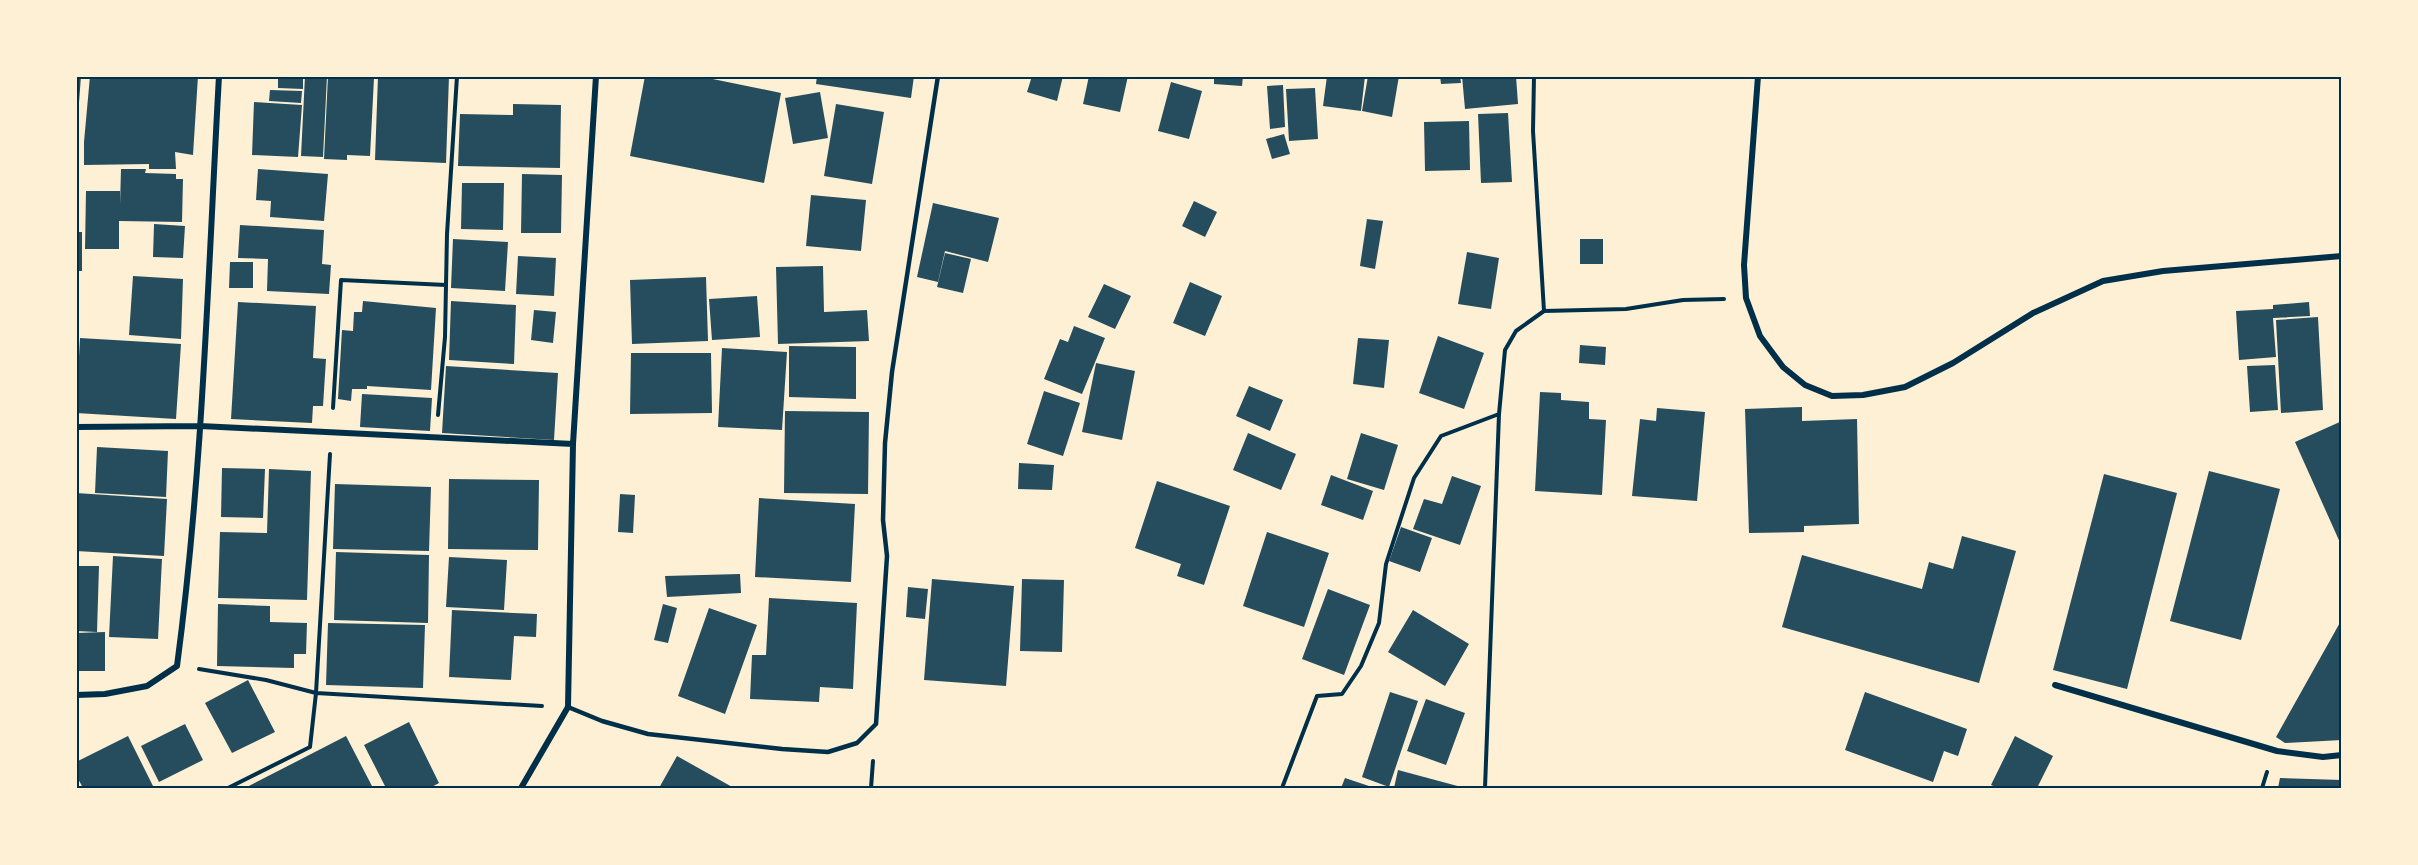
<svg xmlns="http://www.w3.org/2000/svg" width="2418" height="865" font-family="Arial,sans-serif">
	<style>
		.building { fill: #264d5e }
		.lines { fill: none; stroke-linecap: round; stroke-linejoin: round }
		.path { stroke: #003049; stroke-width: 4 }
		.service { stroke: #003049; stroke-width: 4.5 }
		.minor { stroke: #003049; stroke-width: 6 }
		.neatline { fill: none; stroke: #003049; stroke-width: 2 }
	</style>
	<rect width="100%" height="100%" fill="#fdf0d5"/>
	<!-- building -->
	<path class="building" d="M76 76H81L78 116H76Z
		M90 76H198L193 155 175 152 176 169H149V164L84 165V142Z
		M278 76H303V89L278 88Z
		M305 76H327L323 157 301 156Z
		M328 76 374 78 370 156 347 155V160L324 159Z
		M378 76H449L446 163 375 160Z
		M645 76H698L781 93 764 183 630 156Z
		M817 76H914L911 98 816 84Z
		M1032 76H1063L1057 101 1027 92Z
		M1089 76H1128L1120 112 1083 104Z
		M1214 76H1243L1242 86 1214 84Z
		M1327 76H1365L1361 111 1323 106Z
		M1368 76H1399L1392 117 1362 111Z
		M1440 76H1460L1461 83 1441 84Z
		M1462 76H1516L1518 104 1465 109Z
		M1171 82 1202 91 1189 139 1158 131Z
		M1283 85 1285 127 1270 129 1267 86Z
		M1315 88 1318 139 1289 141 1286 89Z
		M270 90 302 91 301 103 269 101Z
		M820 92 828 138 793 144 785 98Z
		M254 102 302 105 298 157 252 155Z
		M513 104 561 105 560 168 458 166 460 114 513 115Z
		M836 104 884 112 872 184 824 176Z
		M1508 113 1512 182 1481 183 1478 114Z
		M1469 121 1470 170 1425 171 1424 122Z
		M1284 134 1290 154 1272 159 1266 139Z
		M121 169H146L145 173 176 174V179H183L182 222 119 221V249H85L86 191H120V205Z
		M258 169 328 174 324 221 270 217 271 201 256 200Z
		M522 174 562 175 561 233H521Z
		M462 183H504L503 230 461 229Z
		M811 195 866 200 861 251 806 246Z
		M1194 201 1217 212 1205 237 1182 226Z
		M933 203 999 218 988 262 945 251 938 282 917 277Z
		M1367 219 1383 221 1375 269 1360 266Z
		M154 224 185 226 183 258 153 257Z
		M240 225 324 230 322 264 331 265 329 294 267 291 268 259 238 258Z
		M76 232H82V271H76Z
		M453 239 508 242 505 291 451 288Z
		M1580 239H1603V264H1580Z
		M1467 252 1499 258 1491 309 1458 304Z
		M945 253 971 259 963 293 937 287Z
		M518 256 556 258 554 296 516 294Z
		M230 262H253V288H229Z
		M823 266 824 312 867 310 869 341 778 344 776 267Z
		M133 276 183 279 181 339 129 335Z
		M706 277 708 341 632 344 630 280Z
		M1190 282 1222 296 1205 336 1173 323Z
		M1104 284 1131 296 1115 329 1088 317Z
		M757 296 760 337 712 340 709 299Z
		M363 301 436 308 431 390 367 386V389H352L351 401 338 399 342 330 353 331 354 312H362Z
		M451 301 516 305 514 364 449 360Z
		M238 302 316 306 313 358 326 359 323 406H313L312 423 231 419Z
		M2309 302 2310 316 2273 318 2276 357 2239 360 2236 311 2273 309V305Z
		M534 310 556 312 553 343 531 340Z
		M2318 317 2323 410 2281 413 2276 320Z
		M1074 326 1105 338 1082 394 1044 379 1060 339 1068 342Z
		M1438 336 1484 353 1464 409 1419 393Z
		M80 338 181 344 176 419 76 413Z
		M1358 338 1389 340 1384 388 1353 384Z
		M1580 345 1606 347 1605 365 1579 363Z
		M789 346 856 347V399L789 397Z
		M722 348 787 352 782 430 718 427Z
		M631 353H711L712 413 630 414Z
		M1096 363 1135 371 1122 440 1082 432Z
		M2275 365 2278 410 2250 412 2247 366Z
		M446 366 558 373 554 440 442 433Z
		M1249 386 1283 400 1270 431 1236 416Z
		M1044 391 1080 403 1063 456 1027 444Z
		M1540 392 1561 393V400L1589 402V419L1606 420 1602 495 1535 491Z
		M362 394 432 398 430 431 360 427Z
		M1802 407V421L1857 419 1859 524 1804 526V532L1749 533 1745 409Z
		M1657 408 1705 412 1697 501 1632 496 1640 419 1656 421Z
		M785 411 869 412 868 494 784 493Z
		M2342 421V547L2295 442Z
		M1248 433 1296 454 1281 490 1233 470Z
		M1361 433 1398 445 1384 490 1347 479Z
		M97 447 168 451 166 497 95 493Z
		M1019 463 1054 465 1052 490 1018 489Z
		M222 468 265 469 263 518 221 517Z
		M269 469 311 471 307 600 218 598 220 532 267 533Z
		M2209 471 2280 489 2241 640 2170 621Z
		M2104 474 2177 493 2127 689 2053 670Z
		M1331 475 1373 491 1363 520 1321 505Z
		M1452 476 1481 486 1460 545 1413 529 1424 499 1442 504Z
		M449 479 539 480 538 550 448 549Z
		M1157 481 1230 506 1204 585 1177 576 1181 564 1135 548Z
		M335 484 431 487 429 551 333 549Z
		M76 493 167 499 164 556 76 551Z
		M620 494 635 495 633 533 618 532Z
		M759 498 855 504 851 582 755 577Z
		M1401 527 1432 538 1420 572 1389 561Z
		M1267 532 1329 553 1304 627 1243 606Z
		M1962 536 2016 551 1979 683 1782 627 1802 555 1922 589 1929 562 1953 569Z
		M336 552 429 555 428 623 334 620Z
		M113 556 162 559 158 639 109 637Z
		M449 557 507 560 504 610 446 607Z
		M76 566H99L97 632 76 631Z
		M740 574 741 593 667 597 665 576Z
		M932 579 1014 586 1006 686 924 680Z
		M1022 579 1064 580 1062 652 1020 651Z
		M908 587 928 589 925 619 906 617Z
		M1328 589 1370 605 1344 675 1302 659Z
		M769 598 857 603 853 689 820 687 819 702 750 699 752 655H766Z
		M218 604 270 606V622L307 623 306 654H294V668L217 666Z
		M663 604 677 608 668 643 654 640Z
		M709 608 757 625 725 714 678 696Z
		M452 610 537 614 536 637 514 636 511 680 449 677Z
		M1413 610 1469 644 1445 686 1388 652Z
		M2342 619V740L2285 743 2276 737Z
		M328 623 425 625 423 688 326 685Z
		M105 632V671H76V633Z
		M248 680 275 732 232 753 205 703Z
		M1390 692 1418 701 1389 787 1362 777Z
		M1865 692 1967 729 1958 756 1944 751 1933 782 1845 750Z
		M1426 699 1465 713 1446 765 1407 751Z
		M409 722 439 783 430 788H406L405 787 386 788 364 745Z
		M185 724 203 760 159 782 141 746Z
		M128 736 154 788H83L76 775V762Z
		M346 736 373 788H245Z
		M2015 736 2053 756 2037 788H1998L1991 785Z
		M677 756 734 788H659Z
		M1398 770 1465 788H1394Z
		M1345 778 1375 788H1341Z
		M2280 778 2342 780V788H2278Z"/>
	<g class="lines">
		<!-- path -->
		<path class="path" d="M1534 76 1533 131 1544 311
			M333 408 341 280 446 285
			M438 415 445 337 447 234 457 76
			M199 669 266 680 316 693 542 706
			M228 788 310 747 316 693 330 454
			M871 788 873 761
			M1282 788 1317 696 1342 694 1361 666 1379 623 1386 564 1414 478 1441 436 1499 414
			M1485 788 1499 414 1505 350 1516 331 1544 311 1626 309 1683 300 1724 299
			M2262 788 2267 772"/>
		<!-- service -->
		<path class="service" d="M568 707 602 721 648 734 782 749 828 752 857 743 876 724 887 556 883 520 885 443 892 372 938 76"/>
		<!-- minor -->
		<path class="minor" d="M1758 76 1744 265 1746 298 1760 336 1783 367 1805 385 1832 396 1863 395 1905 387 1953 363 2033 313 2103 281 2163 271 2342 256
			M76 427 200 426 573 444
			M2055 685 2277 751 2323 757 2342 755
			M76 695 105 694 147 686 177 666C203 471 208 273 219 76
			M521 788 568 707 573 444 596 76"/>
	</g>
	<!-- border -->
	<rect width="2418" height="865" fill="none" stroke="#fdf0d5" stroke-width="156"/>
	<rect x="78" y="78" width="2262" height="709" class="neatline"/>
</svg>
